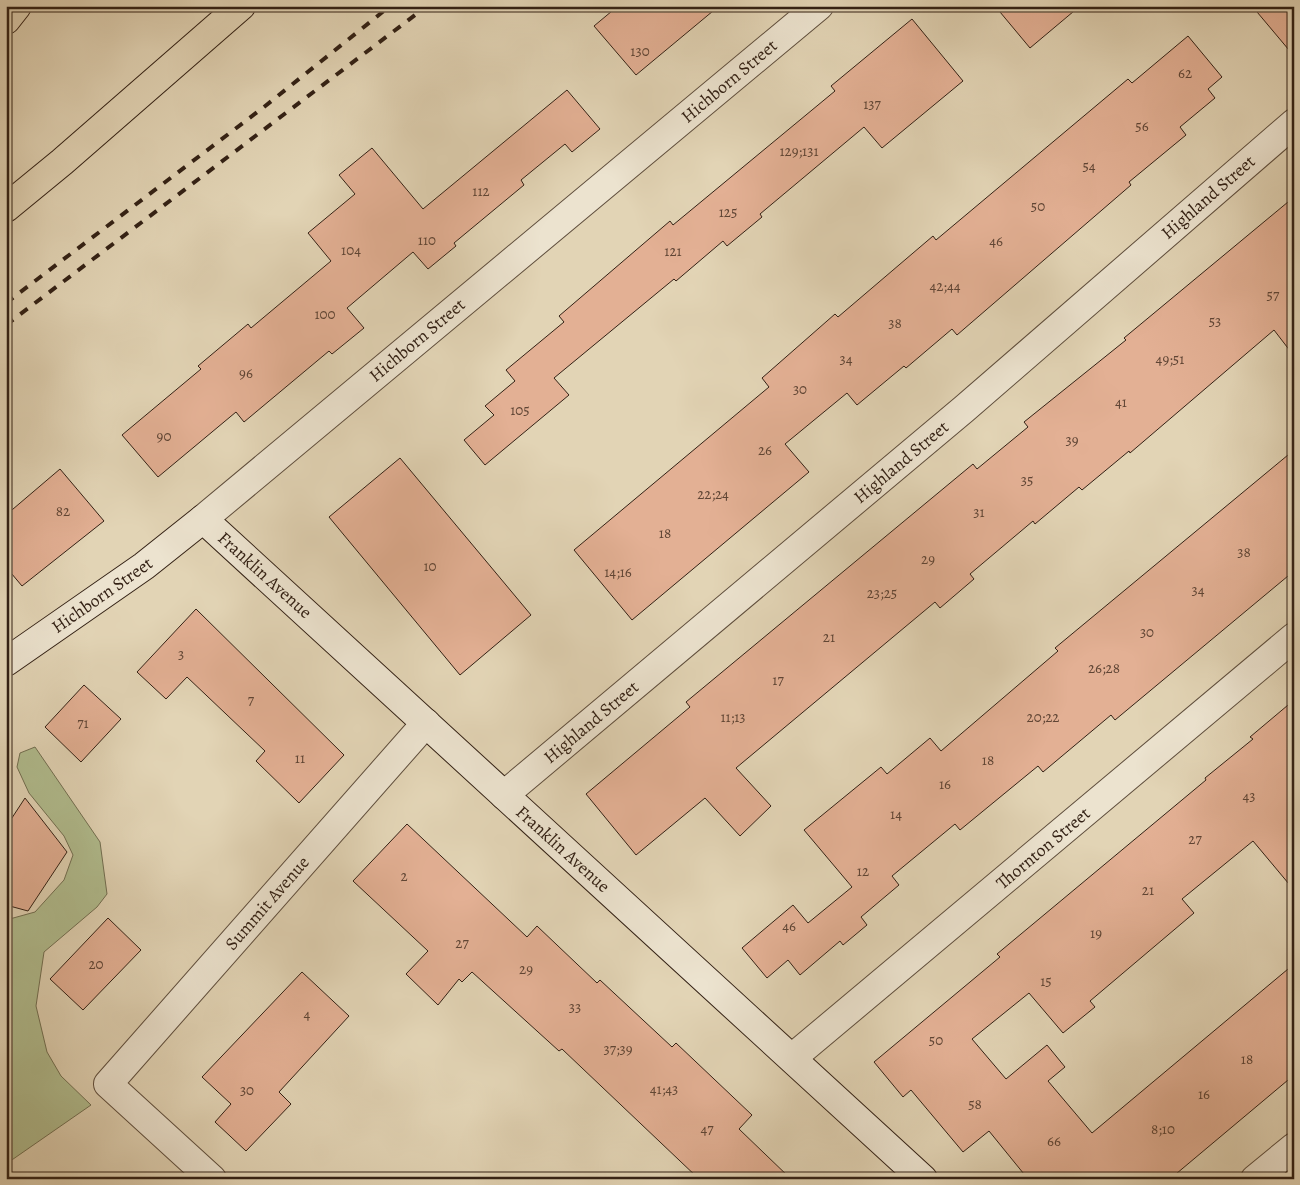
<svg xmlns="http://www.w3.org/2000/svg" width="1300" height="1185" font-family="Alegreya,serif">
	<style>
		.green { fill: #b1bd8f; stroke: #726f52 }
		.building { fill: #e3b094; stroke: #332115 }
		.lines { fill: none; stroke-linecap: round; stroke-linejoin: round }
		.street-casing { stroke: #5f4e3d; stroke-width: 30 }
		.secondary-casing { stroke: #332115; stroke-width: 30 }
		.highway-casing { stroke: #332115; stroke-width: 30 }
		.street { stroke: #ece3cf; stroke-width: 28 }
		.secondary { stroke: #ece3cf; stroke-width: 28 }
		.highway { stroke: #e2d4b5; stroke-width: 28 }
		.rail { stroke: #332115; stroke-width: 4; stroke-dasharray: 9 9; stroke-linecap: butt }
		.labels { text-anchor: middle; stroke-width: 4.5; stroke-linejoin: round; paint-order: stroke }
		.number-label { font-size: 15px; fill: #5f4535 }
		.street-label { font-size: 18px; fill: #332115; stroke: #ece3cf }
	</style>
	<rect width="100%" height="100%" fill="#e2d4b5"/>
	<filter id="stains"><feTurbulence type="fractalNoise" baseFrequency=".004" numOctaves="4"/><feColorMatrix values="0 0 0 0 .2 0 0 0 0 .09 0 0 0 0 .02 0 0 0 .5 -.17"/></filter>
	<radialGradient id="worn" r=".72"><stop offset=".6" stop-color="#630" stop-opacity="0"/><stop offset="1" stop-color="#630" stop-opacity=".3"/></radialGradient>
	<!-- green -->
	<path class="green" d="M35 747 100 842 107 894 97 907 44 952 36 1006 47 1052 61 1076 91 1105 6 1164V920L35 912 64 880 73 855 64 836 29 793 17 767 20 753Z"/>
	<!-- building -->
	<path class="building" d="M618 6H719L636 75 594 26Z
		M995 6H1080L1030 48Z
		M1252 6H1294V56Z
		M912 19 963 81 882 148 864 127 760 214 762 217 727 246 723 241 676 281 674 279 554 378 569 395 485 465 464 440 494 415 485 406 515 381 506 370 564 322 559 316 670 221 673 225 835 91 831 86Z
		M1188 36 1222 77 1208 89 1215 98 1180 127 1186 135 1129 182 1131 185 957 335 952 329 906 368 904 366 857 405 847 393 785 444 809 472 632 620 574 550 769 387 762 378 835 314 838 317 933 236 936 240 1128 79 1132 83Z
		M567 90 600 129 572 152 565 144 521 180 524 185 454 243 456 246 428 269 413 252 347 308 364 328 332 354 329 351 244 422 236 412 158 477 122 435 201 369 198 366 248 324 251 328 331 261 308 233 355 194 339 175 372 148 423 209Z
		M1294 197V356L1274 330 1130 453 1129 451 1082 490 1079 487 1035 524 1033 521 970 574 974 579 940 608 935 602 736 768 771 806 740 836 705 798 636 855 586 794 690 707 686 702 973 464 977 469 1028 427 1024 422 1126 340 1124 338Z
		M1294 450V571L1115 720 1111 715 1043 772 1038 766 960 830 955 824 892 876 899 885 861 917 867 925 843 945 840 941 800 975 788 960 767 978 742 948 793 905 808 923 852 887 804 830 881 767 887 774 930 738 941 751 1058 651 1055 648Z
		M400 458 531 615 460 675 329 517Z
		M60 469 104 521 22 586 6 567V515Z
		M196 609 344 755 299 803 256 761 265 751 187 677 166 699 137 672Z
		M84 685 121 719 81 762 45 727Z
		M1294 700V890L1253 841 1182 899 1194 913 1090 1001 1095 1007 1063 1033 1029 993 972 1039 1006 1079 1047 1045 1065 1067 1048 1081 1092 1133 1294 964V1075L1170 1179H1028L989 1131 963 1152 911 1090 903 1097 874 1062 1000 957 997 954 1206 780 1205 778 1253 739 1250 737Z
		M25 798 67 852 28 911 6 905V827Z
		M407 824 527 937 537 926 597 983 600 980 672 1047 676 1043 752 1115 739 1129 791 1179H699L562 1049 559 1051 472 972 462 982 459 979 438 1005 406 974 428 951 353 881Z
		M108 918 141 950 83 1010 50 979Z
		M302 972 349 1016 279 1092 291 1104 246 1151 215 1122 231 1104 202 1077Z"/>
	<g class="lines">
		<defs>
			<path id="street" d="M203 519 819 6
				M504 795 964 409 1294 123
				M792 1058 1294 637
				M212 1179 108 1084 426 723
				M1255 1179 1294 1147"/>
			<path id="secondary" d="M6 662 144 566 203 519 923 1179"/>
			<path id="highway" d="M6 20 17 6
				M6 208 62 162 241 6"/>
		</defs>
		<!-- street casing -->
		<use href="#street" class="street-casing"/>
		<!-- secondary casing -->
		<use href="#secondary" class="secondary-casing"/>
		<!-- highway casing -->
		<use href="#highway" class="highway-casing"/>
		<!-- street -->
		<use href="#street" class="street"/>
		<!-- secondary -->
		<use href="#secondary" class="secondary"/>
		<!-- highway -->
		<use href="#highway" class="highway"/>
		<!-- rail -->
		<path class="rail" d="M6 303 264 107 390 6
			M6 325 427 6"/>
	</g>
	<g class="labels">
		<!-- number labels -->
		<g class="number-label">
			<text x="640" y="56">130</text>
			<text x="1185" y="78">62</text>
			<text x="872" y="109">137</text>
			<text x="1142" y="131">56</text>
			<text x="799" y="156">129;131</text>
			<text x="1089" y="171">54</text>
			<text x="481" y="196">112</text>
			<text x="1038" y="211">50</text>
			<text x="728" y="217">125</text>
			<text x="427" y="245">110</text>
			<text x="996" y="246">46</text>
			<text x="351" y="255">104</text>
			<text x="673" y="256">121</text>
			<text x="945" y="291">42;44</text>
			<text x="1273" y="300">57</text>
			<text x="325" y="319">100</text>
			<text x="1215" y="326">53</text>
			<text x="895" y="328">38</text>
			<text x="846" y="364">34</text>
			<text x="1170" y="364">49;51</text>
			<text x="246" y="378">96</text>
			<text x="800" y="394">30</text>
			<text x="1121" y="407">41</text>
			<text x="520" y="415">105</text>
			<text x="164" y="441">90</text>
			<text x="1072" y="445">39</text>
			<text x="765" y="455">26</text>
			<text x="1027" y="485">35</text>
			<text x="713" y="499">22;24</text>
			<text x="63" y="516">82</text>
			<text x="979" y="517">31</text>
			<text x="665" y="538">18</text>
			<text x="1244" y="557">38</text>
			<text x="928" y="564">29</text>
			<text x="430" y="571">10</text>
			<text x="618" y="577">14;16</text>
			<text x="1198" y="595">34</text>
			<text x="882" y="598">23;25</text>
			<text x="1147" y="637">30</text>
			<text x="829" y="642">21</text>
			<text x="181" y="659">3</text>
			<text x="1104" y="673">26;28</text>
			<text x="778" y="685">17</text>
			<text x="251" y="705">7</text>
			<text x="733" y="722">11;13</text>
			<text x="1043" y="722">20;22</text>
			<text x="83" y="728">71</text>
			<text x="300" y="763">11</text>
			<text x="988" y="765">18</text>
			<text x="945" y="789">16</text>
			<text x="1249" y="801">43</text>
			<text x="896" y="819">14</text>
			<text x="1195" y="844">27</text>
			<text x="863" y="876">12</text>
			<text x="404" y="881">2</text>
			<text x="1148" y="895">21</text>
			<text x="789" y="931">46</text>
			<text x="1096" y="938">19</text>
			<text x="462" y="948">27</text>
			<text x="96" y="969">20</text>
			<text x="526" y="974">29</text>
			<text x="1046" y="986">15</text>
			<text x="575" y="1012">33</text>
			<text x="307" y="1019">4</text>
			<text x="936" y="1045">50</text>
			<text x="618" y="1054">37;39</text>
			<text x="1247" y="1064">18</text>
			<text x="664" y="1094">41;43</text>
			<text x="247" y="1095">30</text>
			<text x="1204" y="1099">16</text>
			<text x="975" y="1109">58</text>
			<text x="707" y="1134">47</text>
			<text x="1163" y="1134">8;10</text>
			<text x="1054" y="1146">66</text>
		</g>
		<!-- street labels -->
		<g class="street-label">
			<text transform="translate(729 81) rotate(-40)" y="6">Hichborn Street</text>
			<text transform="translate(1208 197) rotate(-41)" y="6">Highland Street</text>
			<text transform="translate(417 340) rotate(-40)" y="6">Hichborn Street</text>
			<text transform="translate(901 462) rotate(-40)" y="6">Highland Street</text>
			<text transform="translate(265 575) rotate(42)" y="6">Franklin Avenue</text>
			<text transform="translate(102 595) rotate(-35)" y="6">Hichborn Street</text>
			<text transform="translate(591 722) rotate(-40)" y="6">Highland Street</text>
			<text transform="translate(1043 848) rotate(-40)" y="6">Thornton Street</text>
			<text transform="translate(563 849) rotate(42)" y="6">Franklin Avenue</text>
			<text transform="translate(267 903) rotate(-49)" y="6">Summit Avenue</text>
		</g>
	</g>
	<!-- margin -->
	<rect width="1300" height="1185" fill="none" stroke="#e2d4b5" stroke-width="25"/>
	<rect x="8" y="8" width="1285" height="1170" fill="none" stroke="#332115" stroke-width="2.5"/>
	<rect x="12" y="12" width="1275" height="1160" fill="none" stroke="#332115"/>
	<rect width="100%" height="100%" filter="url(#stains)"/>
	<rect width="100%" height="100%" fill="url(#worn)"/>
</svg>
